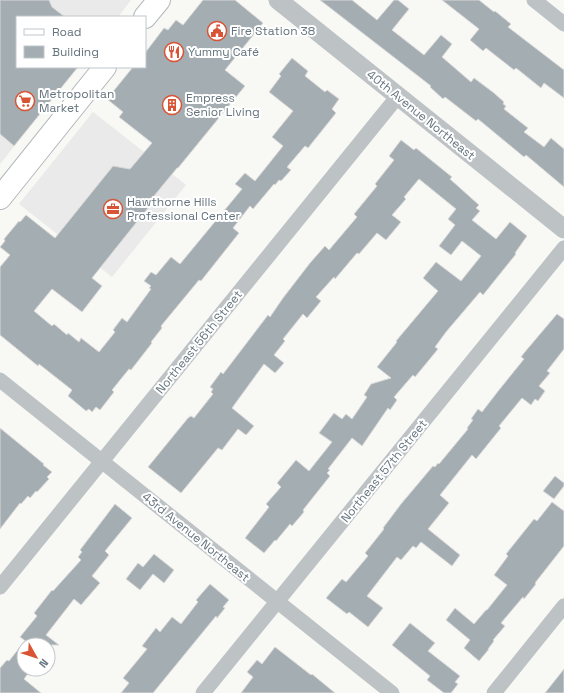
<svg xmlns="http://www.w3.org/2000/svg" width="564" height="693" font-family="'Space Grotesk',sans-serif">
	<style>
		.built { fill: #e9eae9 }
		.building { fill: #a4adb2; stroke: #dad9d8 }
		.lines { fill: none; stroke-linecap: round; stroke-linejoin: round }
		.secondary-casing { stroke: #b2b8bc; stroke-width: 24 }
		.minor { stroke: #bdc2c5; stroke-width: 15 }
		.tertiary { stroke: #bdc2c5; stroke-width: 19 }
		.secondary { stroke: #fff; stroke-width: 22 }
		.labels { text-anchor: middle; stroke-width: 4; stroke-linejoin: round; paint-order: stroke }
		.poi-label { font-size: 12px; fill: #65747e; stroke: #fff; text-anchor: start }
		.street-label { font-size: 12px; fill: #65747e; stroke: #fff }
	</style>
	<rect width="100%" height="100%" fill="#f8f8f5"/>
	<!-- built -->
	<path class="built" d="M0 0H131L118 17H17V67H78L0 164Z
		M93 112 186 185 112 277 19 204Z"/>
	<!-- building -->
	<path class="building" d="M0 0H49L52 7 65 17H17V67H78L14 146 0 134Z
		M203 0H235L263 23 225 70 245 86 178 168H177L154 196 156 198 92 278 102 286 82 312 52 289 34 311 52 326 54 324 67 335 68 333 79 342 81 338 99 352 115 332 113 330 122 318 127 322 151 289 149 288 151 286 144 281 151 272 156 275 171 257 180 264 242 189 235 184 245 173 255 181 283 146 272 137 293 111 269 92 281 76 279 74 292 58 308 71 305 76 325 92 327 90 339 99 332 109 336 113 308 148 305 146 287 167 291 170 281 181 279 180 275 185 274 184 253 209 250 206 233 228 239 233 201 281 199 280 161 326 162 328 151 342 152 343 131 370 129 369 112 390 114 392 100 410 96 407 92 412 89 409 86 411 68 396 72 390 39 364 38 366 0 335V267L10 255 0 247 5 241 4 239 19 221 20 222 26 215 55 238 113 166 130 169 152 143 119 117 123 112 107 99 133 67H145V53L164 28 168 30 176 20 183 25Z
		M320 0H352L377 20 394 0H398L409 9 392 30 424 55 441 35 452 44 442 57 471 82 474 78 494 93 504 102 503 104 506 106 504 109 528 128 524 132 544 147 551 138 564 149V187L526 155 524 157 478 119 476 121 445 97 443 99 430 87 431 86Z
		M442 0H479L494 12 495 11 511 24 508 27 564 70V98L544 83 541 88 516 68 514 70 486 48 483 51 470 40 479 29Z
		M401 140 414 150 416 148 452 177 450 179 479 205 476 208 480 211 472 220 496 239 510 222 527 236 515 253 516 254 483 295 480 292 446 332 435 347 438 349 415 377 413 375 394 397 397 400 390 410 388 408 362 446 352 438 328 469 330 470 327 473 330 476 303 510 304 512 292 526 290 524 276 541 275 540 264 553 245 538 269 507 266 504 281 487 277 483 296 460 309 471 332 442 319 433 334 413 342 419 346 414 352 419 367 397 364 395 371 384 391 378 377 367 397 342 396 341 438 291 423 278 436 262 461 281 481 256 462 241 451 255 439 246 455 225 448 219 456 209 419 179 404 197 406 199 392 215 401 222 386 240 377 233 359 254 357 253 335 279 334 277 316 297 321 301 307 318 303 314 283 339 285 341 274 355 284 363 275 373 264 364 232 408 254 426 246 435 238 429 222 450 218 448 181 493 148 467 188 418 191 416 194 418 213 394 211 392 213 389 210 387 221 372 223 374 268 315 270 317 283 298 310 263 325 246 329 250 357 217 354 214 377 186 375 184 394 160 389 156Z
		M557 314 564 319V349L547 371 550 373 539 386 545 391 538 401 535 399 531 405 522 398 499 426 501 428 476 459 472 455 440 495 449 503 428 529 460 555 452 566 421 542 416 548 413 546 401 560 397 557 367 596 383 608 368 627 349 612 347 614 326 598 342 579 346 582 347 581 368 556 365 553 384 529 383 528 401 504 433 466 435 467 438 463 439 464 468 429 467 428 473 420 471 419 478 409 482 412 499 390 524 359 521 357 524 353Z
		M0 428 44 464 43 465 52 472 47 477 49 479 37 492 36 491 30 498 28 496 21 504 20 503 0 529Z
		M555 476 564 483V486L554 499 543 491Z
		M552 502 564 511V546L535 583 536 584 524 599 523 597 501 623 505 626 493 640 494 641 488 649H489L479 661 464 648 470 640 446 620 455 608 474 624 486 610H487L507 585 494 575 508 556 506 554 534 519 537 521Z
		M115 504 132 518 105 551 109 555 92 576 100 583 81 605 74 599 46 635 59 645H31L20 637 37 616 34 613 52 590 53 591 81 560 78 557 82 552 80 550Z
		M154 554 174 570 164 583 153 574 140 590 126 579 138 563 143 567Z
		M210 584 229 600 223 607 225 608 217 618 216 616 153 693H121L129 683 123 678 147 649 142 646 156 628 160 632 172 617 181 624 198 602 196 600Z
		M410 623 435 643 428 651 460 676 455 682 458 684 451 693H444L427 680 430 676 392 645Z
		M24 642V669H27L30 671 24 679 41 693H0V668L7 660 9 661Z
		M275 647 311 675 312 674 335 693H241L253 677 247 672 257 660 262 664Z
		M564 669V693H545Z"/>
	<g class="lines">
		<defs>
			<path id="secondary" d="M145 17 159 0
				M0 198 105 67"/>
		</defs>
		<!-- secondary casing -->
		<use href="#secondary" class="secondary-casing"/>
		<!-- minor -->
		<path class="minor" d="M534 0 564 24
			M0 380 392 693
			M0 587 398 96
			M203 693 564 248
			M494 693 564 606"/>
		<!-- tertiary -->
		<path class="tertiary" d="M278 0 564 229"/>
		<!-- secondary -->
		<use href="#secondary" class="secondary"/>
	</g>
	<!-- icons -->
	<defs>
		<symbol id="civic-ring" viewBox="-11 -11 22 22"><circle r="9.5" fill="#fff" stroke="#d85435" stroke-width="1.5"/><path d="M-.6-6.5H3V-4.5H.6V-3L4-1V1h2V6H-6V1h2V-1L-.6-3ZM-1.2 2.5V6h2.4V2.5Z" fill="#d85435"/></symbol>
		<symbol id="restaurant-ring" viewBox="-11 -11 22 22"><circle r="9.5" fill="#fff" stroke="#d85435" stroke-width="1.5"/><path d="M-5-6h1v4h1v-4h1v4h1v-4h1v5L-1.5 .5V6h-2V.5L-5-1ZM5-6V6H3V1.5H1.5Q1.5-4 5-6Z" fill="#d85435"/></symbol>
		<symbol id="supermarket-ring" viewBox="-11 -11 22 22"><circle r="9.5" fill="#fff" stroke="#d85435" stroke-width="1.5"/><path d="M-6-5.5h2.5l.6 2H6L4.5 2H-2.5L-4.4-4H-6ZM-1.5 3.2a1.3 1.3 0 1 0 .1 0ZM3 3.2a1.3 1.3 0 1 0 .1 0Z" fill="#d85435"/></symbol>
		<symbol id="building-ring" viewBox="-11 -11 22 22"><circle r="9.5" fill="#fff" stroke="#d85435" stroke-width="1.5"/><path d="M-4-6H4V6H1V3H-1V6H-4ZM-2.5-4.3h1.7v1.8h-1.7ZM.8-4.3h1.7v1.8H.8ZM-2.5-1h1.7V.8h-1.7ZM.8-1h1.7V.8H.8Z" fill="#d85435"/></symbol>
		<symbol id="office-ring" viewBox="-11 -11 22 22"><circle r="9.5" fill="#fff" stroke="#d85435" stroke-width="1.5"/><path d="M-6-3h4V-5.5h4V-3h4V5H-6ZM-1-4.5V-3h2v-1.5ZM-6 0V1H6V0Z" fill="#d85435"/></symbol>
	</defs>
	<g fill-rule="evenodd">
		<use href="#civic-ring" x="206" y="20" width="22" height="22"/>
		<use href="#restaurant-ring" x="163" y="41" width="22" height="22"/>
		<use href="#supermarket-ring" x="14" y="90" width="22" height="22"/>
		<use href="#building-ring" x="161" y="94" width="22" height="22"/>
		<use href="#office-ring" x="102" y="198" width="22" height="22"/>
	</g>
	<g class="labels">
		<!-- poi labels -->
		<g class="poi-label">
			<text x="231" y="35">Fire Station 38</text>
			<text x="188" y="56">Yummy Café</text>
			<text x="39" y="98">Metropolitan<tspan x="39" dy="14">Market</tspan></text>
			<text x="186" y="102">Empress<tspan x="186" dy="14">Senior Living</tspan></text>
			<text x="127" y="206">Hawthorne Hills<tspan x="127" dy="14">Professional Center</tspan></text>
		</g>
		<!-- street labels -->
		<g class="street-label">
			<text transform="translate(421 115) rotate(39)" y="4">40th Avenue Northeast</text>
			<text transform="translate(199 342) rotate(-51)" y="4">Northeast 56th Street</text>
			<text transform="translate(384 471) rotate(-51)" y="4">Northeast 57th Street</text>
			<text transform="translate(196 537) rotate(39)" y="4">43rd Avenue Northeast</text>
		</g>
	</g>
	<!-- legend -->
	<rect x="16" y="16" width="130" height="52" fill="#ffffff" stroke="#c1c7cb"/>
	<rect x="24" y="29" width="20" height="6" fill="#ffffff" stroke="#c1c7cb"/>
	<text x="52" y="36" font-size="12" fill="#65747e">Road</text>
	<rect x="24" y="46" width="20" height="12" fill="#a4adb2" stroke="#c1c7cb"/>
	<text x="52" y="56" font-size="12" fill="#65747e">Building</text>
	<!-- north arrow -->
	<g transform="translate(36 657) rotate(129)"><circle r="19" fill="#ffffff" stroke="#c1c7cb"/>
	<path d="M0-3L7 15L0 10L-7 15Z" fill="#d85435"/>
	<text y="-6" font-size="11" font-weight="bold" text-anchor="middle" fill="#65747e">N</text>
	</g>
</svg>
